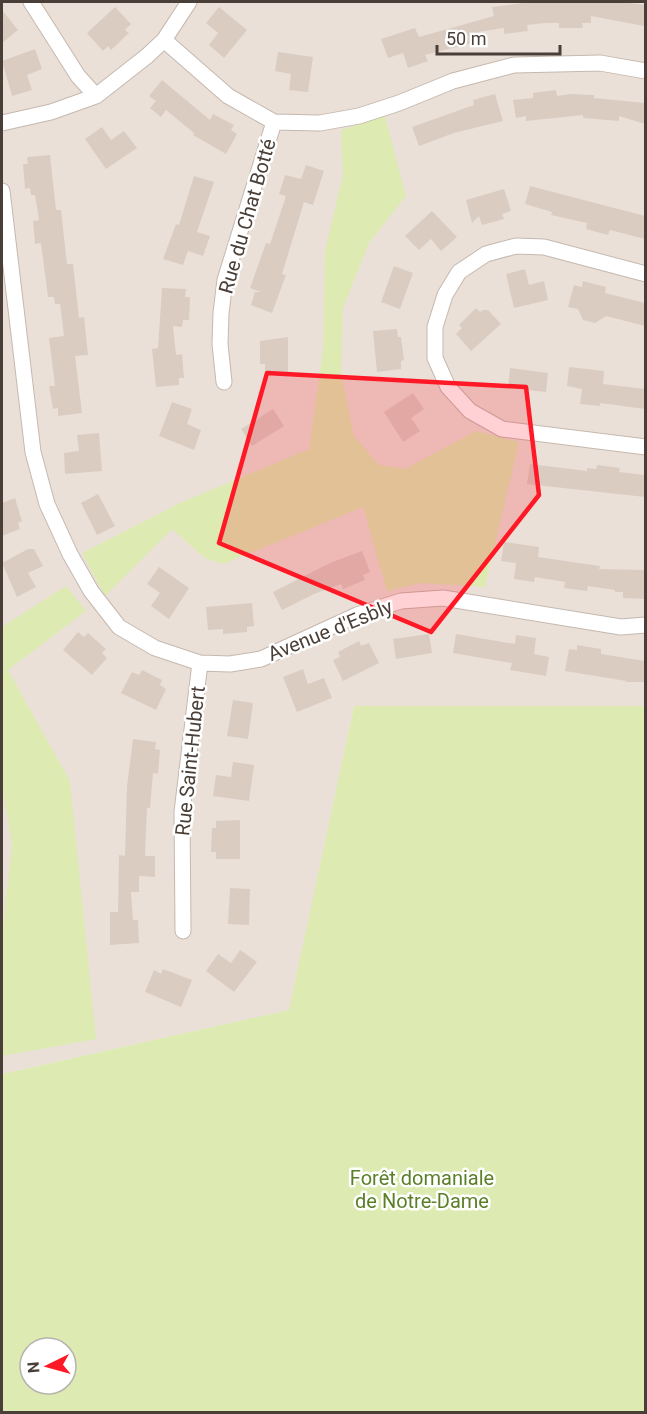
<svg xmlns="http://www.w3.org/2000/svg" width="647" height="1414" font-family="Roboto,sans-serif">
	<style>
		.residential { fill: #eae0d8 }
		.green { fill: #ddebb2; fill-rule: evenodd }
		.building { fill: #dbccc2 }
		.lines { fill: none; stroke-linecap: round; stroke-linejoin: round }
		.minor-casing { stroke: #c5b8af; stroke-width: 17 }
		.minor { stroke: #fff; stroke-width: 15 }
		.marked { fill: #ff1826; fill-opacity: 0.2; stroke: #ff1826; stroke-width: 4.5; stroke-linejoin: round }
		.labels { text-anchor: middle; stroke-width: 5; stroke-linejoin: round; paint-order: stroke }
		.street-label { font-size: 20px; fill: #4a3f38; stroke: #fff }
		.park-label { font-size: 20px; fill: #5b7f27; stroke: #fff }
	</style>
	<rect width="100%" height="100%" fill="#f6f0ea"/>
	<!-- residential -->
	<path class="residential" d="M2 2H646L645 706H354L290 1010 2 1074Z"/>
	<!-- green -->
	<path class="green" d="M385 116 406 196 369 243 343 308 341 373 354 436 379 465 405 469 476 431 519 442 485 587 421 583 387 591 363 507 223 564 205 558 172 529 105 596 82 553 180 503 309 449 323 350 325 251 343 175 341 130Z
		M66 586 86 611 8 670 70 781 96 1039 2 1056V936L12 845 2 786V627Z
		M354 706H645V1412H2V1074L289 1010ZM30 1348H66V1384H30Z"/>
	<!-- building -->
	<path class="building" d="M531 2H623L645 5 644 26 591 16V23H582L583 28H559V23H545L527 25 528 31 504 34V28L477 32 480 41 425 55 428 61 408 68 403 53 388 58 381 39 415 28 419 37 494 16 492 7Z
		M115 7 131 24 125 30 129 33 111 50 108 46 103 51 87 33Z
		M219 7 247 30 224 58 209 45 218 33 206 23Z
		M2 10 18 30 2 43Z
		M35 49 42 69 27 75 32 90 12 96 2 61Z
		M278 52 313 57 308 92 289 90 291 74 275 71Z
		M162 80 210 120 213 114 234 125 231 130 237 134 226 154 193 135 194 133 166 110 161 117 150 108 156 101 149 96Z
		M556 90 557 96 571 94 594 95V98L645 103V124L619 116V121L583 118V115L526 121V116L516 118 513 100 533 98V93Z
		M495 94 503 121 454 133 419 146 412 127 474 105 473 100Z
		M102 127 111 140 124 131 137 148 106 169 85 139Z
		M50 155 56 210H61L67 264H73L79 318 84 317 88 355 75 356 82 413 58 416V408L53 409 49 386H55L49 338 64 336 60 304H55L54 297H48L41 243 35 244 33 221 39 220 35 195H31L30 188 25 189 23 164H28L27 157Z
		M306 165 324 171 313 205 304 202 282 274 286 275 272 313 251 305 255 292H261L250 288 266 243 270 244 286 196 279 194 285 175 301 179Z
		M194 176 214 182 197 232 210 236 203 256 188 251 183 265 163 259 176 224 179 225Z
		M530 186 645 216V239L610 230 608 235 586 229 587 223 551 215 552 212 525 204Z
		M504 189 511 211 502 214 504 219 482 225 479 216 472 223 466 200Z
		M432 211 457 237 441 251 431 239 419 250 405 236Z
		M394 266 413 273 400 309 381 302Z
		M525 269 529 285 544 281 548 300 514 308 506 274Z
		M583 281 606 287 605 293 645 303V326L606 316 595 323 583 320 578 309 568 307 574 285 582 287Z
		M162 288 186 289 185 297H190L189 320H183L182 327 173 326 176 355 182 354 184 378H179V385L156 387 152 349 158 348Z
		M476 308 480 312 483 310H488L501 324 471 351 456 334 462 328 459 325Z
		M397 329 398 337H401L404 360 401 361V369L377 372 373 331Z
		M288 337V372H265V364H260V341Z
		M569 367 604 371 603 384 645 389V409L600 403V406L580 404 582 389 567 386Z
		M510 368 548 373 546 392 508 388Z
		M413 393 424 409 411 418 420 431 403 442 384 412Z
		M172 402 192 409 187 424 201 430 194 450 159 436Z
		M273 409 284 426 252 446 241 429Z
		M99 433 102 471 65 474 64 453 79 451 77 435Z
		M530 464 587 471V468L596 469 597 465 620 468 619 472 645 475V497L527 484Z
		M98 494 115 526 97 535 81 503Z
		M15 498 22 521 18 523 20 529 2 536V503Z
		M504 542 539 547 538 557 600 566 599 569 645 570V599L623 598V592H615V590L588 586 587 591 564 588 565 582 535 577 534 582 514 579 516 563 501 561Z
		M28 549H34L43 566 28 573 36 587 17 597 2 563Z
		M362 551 370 572 363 575 365 580 343 589 341 584 314 594 282 610 273 592 330 563Z
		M159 567 189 588 169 619 151 606 160 593 147 584Z
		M252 603 254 626 247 627V632L223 634V629L208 630 206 607Z
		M78 632 84 637 88 633 106 649 102 653 107 658 92 675 63 650Z
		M429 634 432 653 396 659 393 639Z
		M456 634 515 644 516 635 536 638 534 654 549 657 546 676 510 670 512 663 453 653Z
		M359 641 361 646 369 643 379 663 343 681 333 660 340 657 338 652Z
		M577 645 601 649V654L645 661V682H626V681L565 671 569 649 577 650Z
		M303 669 308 684 324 678 332 698 297 712 283 677Z
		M142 670 162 680 160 685 166 689 156 710 121 693 132 672 139 675Z
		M233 700 253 703 248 739 227 736Z
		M133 739 156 742 155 749 160 750 158 774 153 773 150 808H147L145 856H155V877L139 876V892H131L133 920H138L139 943 110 945V912H118L119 855 125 856 127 786Z
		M233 762 254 765 249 801 213 796 216 775 231 777Z
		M240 820V859H216V852H211L212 828H216V821Z
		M230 888 250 889 249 925 228 924Z
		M240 950 257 962 234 992 206 971 218 954 231 963Z
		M163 969 192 980 181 1007 145 992 154 970 161 974Z"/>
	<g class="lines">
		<defs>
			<path id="minor" d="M31 2 78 76 96 96
				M164 40 228 96 274 122 320 123 359 116 399 103 453 81 514 65 600 63 646 71
				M2 123 51 112 96 96 147 56 164 40 189 2
				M2 191 33 452 47 504 70 554 91 591 119 627 155 648 200 663 230 664 261 659 357 615 401 601 443 598 621 627 646 625
				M646 274 544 247 516 246 486 254 459 272 445 295 435 327V358L448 387 470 411 502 429 646 447
				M224 382 220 344 221 313 225 280 274 122
				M183 931 182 812 200 663"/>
		</defs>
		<!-- minor casing -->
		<use href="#minor" class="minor-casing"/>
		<!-- minor -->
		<use href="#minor" class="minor"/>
	</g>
	<!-- marked area -->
	<path class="marked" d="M267 373 526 387 539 495 431 632 219 543Z"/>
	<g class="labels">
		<!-- street labels -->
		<g class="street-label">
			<text transform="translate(247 216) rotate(-74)" y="7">Rue du Chat Botté</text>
			<text transform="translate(330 630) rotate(-22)" y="7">Avenue d'Esbly</text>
			<text transform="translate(190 761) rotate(-84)" y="7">Rue Saint-Hubert</text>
		</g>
		<!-- park labels -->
		<g class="park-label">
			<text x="422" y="1185">Forêt domaniale<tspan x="422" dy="23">de Notre-Dame</tspan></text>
		</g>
	</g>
	<!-- border -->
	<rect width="647" height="1414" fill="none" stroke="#4a3f38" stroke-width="6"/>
	<!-- north arrow -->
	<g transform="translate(48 1366) rotate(265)"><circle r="28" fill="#ffffff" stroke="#b7b2af" stroke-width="1.5"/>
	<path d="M0-4.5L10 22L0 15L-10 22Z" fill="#ff1826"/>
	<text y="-9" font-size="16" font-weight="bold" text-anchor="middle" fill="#4a3f38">N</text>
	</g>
	<!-- scale -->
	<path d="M437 45v9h123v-9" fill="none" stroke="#4a3f38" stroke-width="3"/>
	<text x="446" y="45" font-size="18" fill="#4a3f38" stroke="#ffffff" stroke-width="4.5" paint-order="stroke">50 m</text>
</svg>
